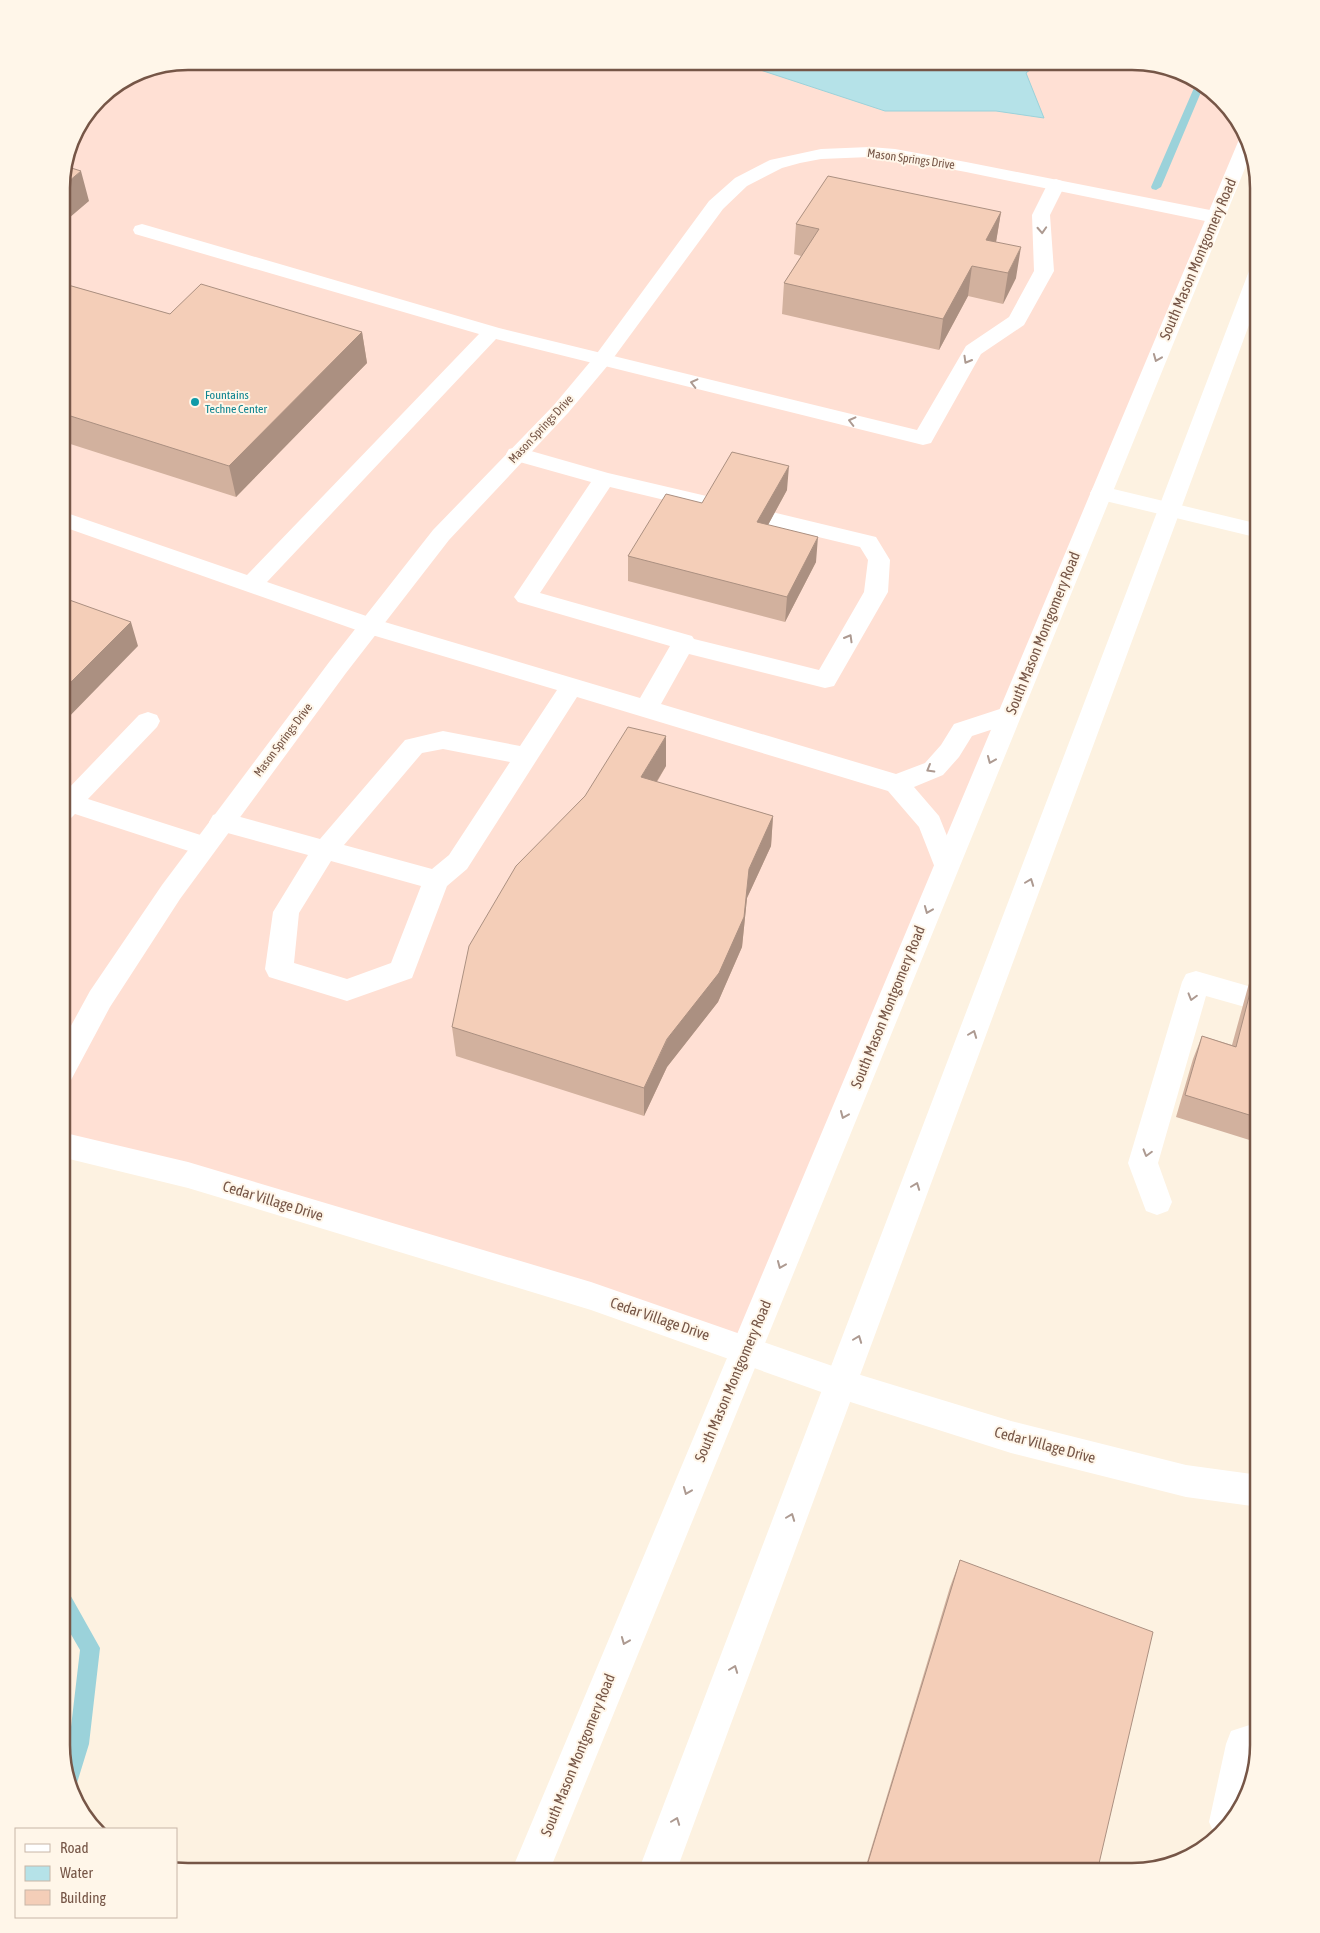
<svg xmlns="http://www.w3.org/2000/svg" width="1320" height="1933" font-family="'Asap Condensed',sans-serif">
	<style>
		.commercial { fill: #ffe0d4 }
		.water { fill: #b5e2e8; stroke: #9bd2da }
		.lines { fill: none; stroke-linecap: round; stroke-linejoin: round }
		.stream { fill: #9bd2da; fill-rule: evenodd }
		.service { fill: #fff; fill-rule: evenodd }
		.minor { fill: #fff; fill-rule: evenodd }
		.secondary { fill: #fff; fill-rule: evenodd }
		.wall { fill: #d2b19e }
		.shaded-wall { fill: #ab9081 }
		.building { fill: #f4ceb8; stroke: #ab9081 }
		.oneway { stroke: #ad9a91 }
		.culture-dot { fill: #0f9aa8; stroke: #fff6e9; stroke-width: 2 }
		.labels { text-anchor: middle; stroke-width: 4; stroke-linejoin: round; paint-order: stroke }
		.far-street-label { font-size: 12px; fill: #765647; stroke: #fff6e9 }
		.far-culture-label { font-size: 12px; fill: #0d838f; stroke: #fff6e9; text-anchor: start }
		.street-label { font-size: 15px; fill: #765647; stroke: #fff6e9 }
		.rim { fill: none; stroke: #765647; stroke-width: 2.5 }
	</style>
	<rect width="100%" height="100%" fill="#fdf2e1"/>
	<!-- commercial -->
	<path class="commercial" d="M188 61 1140 62 1202 82 1242 125 1247 142 746 1349 61 1144 62 180 71 139 99 98 140 71Z"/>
	<!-- water -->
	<path class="water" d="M733 61H1041L1026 73 1044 118 996 111H885Z"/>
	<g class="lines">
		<!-- stream -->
		<path class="stream" d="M1197 81 1204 85 1161 187 1156 190 1152 189 1151 187Z
			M61 1589 68 1591 100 1648 89 1744 77 1783 72 1785 65 1759 69 1744 80 1650 61 1617Z"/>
		<!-- service -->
		<path class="service" d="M1056 179 1062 181 1065 185 1050 215 1054 271 1024 325 981 354 931 443 923 445 496 339 267 582 378 620 640 698 670 646 518 602 514 597 591 482 509 459 506 454 509 449 517 447 608 473 715 498 723 500 726 505 723 510 715 512 610 487 540 593 692 636 694 639 819 670 864 592 868 560 860 547 764 524 761 519 764 514 772 512 876 537 890 560 888 592 834 686 825 688 689 654 661 704 896 774 925 763 941 745 954 724 1009 706 1018 709 1021 715 1018 721 972 736 959 757 943 775 914 787 939 816 959 866 955 873 946 876 937 873 919 827 888 791 577 697 467 869 447 886 412 978 347 1001 269 977 265 969 273 912 308 855 213 829 209 822 213 815 222 812 320 839 405 740 443 731 520 746 557 690 362 632 61 526V511L247 575 479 334 135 234 133 230 135 226 142 224 149 226 499 328 917 430 966 346 1009 317 1034 271 1032 215 1047 185 1050 181ZM443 749 510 762 449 855 432 869 344 845 422 753ZM331 861 421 886 391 963 347 979 294 963 299 913Z
			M1101 486 1259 524V538L1093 498 1090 493 1093 488Z
			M148 712 157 715 160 721 157 727 88 799 213 839 217 846 213 853 204 856 75 814 70 819 61 821V791L65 792 139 715Z
			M1196 971 1255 988 1259 996 1255 1004 1245 1007 1206 996 1158 1163 1172 1202 1168 1211 1157 1215 1146 1211 1128 1163 1182 982 1186 974Z"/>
		<!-- minor -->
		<path class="minor" d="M870 147 895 149 966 162 1215 211 1222 213 1224 217 1222 221 1215 223 966 172 895 159 870 157 821 159 800 163 782 168 747 186 723 209 609 364 568 413 449 540 346 673 180 899 110 1007 71 1080 61 1084V1044L90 991 162 885 330 661 433 530 554 405 595 356 709 201 735 178 770 160 821 149Z
			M61 1132 188 1162 591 1282 841 1369 1011 1421 1186 1465 1259 1475V1507L1186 1497 1011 1453 841 1399 591 1310 188 1188 61 1157Z
			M1259 1722V1745L1242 1809 1215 1835 1209 1822 1226 1744 1231 1731Z"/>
		<!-- secondary -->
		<path class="secondary" d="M1245 137 1250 156 549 1872H511L1238 142 1241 138Z
			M1259 265V298L676 1872H638L1249 271 1252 267Z"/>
	</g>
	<!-- wall -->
	<path class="wall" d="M1001 212 996 242 1016 278 1003 304 968 296 939 350 782 314 784 283 801 256 794 254 796 224Z
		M61 283 170 314 362 332 367 363 236 497 61 441Z
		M787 490 768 525 816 562 785 622 628 581V556L702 503Z
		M666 766 657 782 773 816 771 846 747 898 742 947 718 1002 667 1067 644 1116 456 1056 452 1027 585 796Z
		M1259 947V1143L1176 1117 1193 1059 1202 1036 1232 1045Z
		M960 1560 1097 1872H864L950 1587Z"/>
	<!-- shaded-wall -->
	<path class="shaded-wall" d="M81 171 89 201 62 224V187Z
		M1001 212 996 242 986 240Z
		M1021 247 1016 278 1003 304 1008 273Z
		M972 266 968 296 939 350 943 319Z
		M362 332 367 363 236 497 229 466Z
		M789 466 787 490 756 547 757 522Z
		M818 537 816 562 785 622 787 597Z
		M131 622 138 646 61 725V692Z
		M666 736V766L641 807V777Z
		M773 816 771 846 747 898 742 947 718 1002 667 1067 644 1116V1088L749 869Z"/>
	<!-- building -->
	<path class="building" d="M65 166 81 171 62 187V180Z
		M828 176 1001 212 986 240 1021 247 1008 273 972 266 943 319 784 283 819 229 796 224Z
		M61 283 170 314 201 284 362 332 229 466 61 413Z
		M732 452 789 466 757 522 818 537 787 597 628 556 666 494 702 503Z
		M61 597 131 622 61 692Z
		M628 727 666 736 641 777 773 816 749 869 744 917 719 973 667 1039 644 1088 452 1027 469 946 516 866 585 796Z
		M1259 958V1118L1185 1095 1202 1036 1236 1047Z
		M960 1560 1153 1632 1097 1872H865Z"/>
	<!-- one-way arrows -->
	<defs><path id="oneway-chevron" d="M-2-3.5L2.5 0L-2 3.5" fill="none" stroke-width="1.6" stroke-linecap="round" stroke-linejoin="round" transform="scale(1.25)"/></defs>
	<g class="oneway">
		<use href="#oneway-chevron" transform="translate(1042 230) rotate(87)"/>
		<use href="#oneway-chevron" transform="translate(1157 358) rotate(112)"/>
		<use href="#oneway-chevron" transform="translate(967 360) rotate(120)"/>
		<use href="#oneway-chevron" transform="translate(694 383) rotate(-166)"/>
		<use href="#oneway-chevron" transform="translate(852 421) rotate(-166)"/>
		<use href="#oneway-chevron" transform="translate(849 638) rotate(-60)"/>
		<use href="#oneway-chevron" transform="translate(991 760) rotate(113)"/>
		<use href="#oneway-chevron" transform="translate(930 769) rotate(150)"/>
		<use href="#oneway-chevron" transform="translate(1030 882) rotate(-69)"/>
		<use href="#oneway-chevron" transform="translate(928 910) rotate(112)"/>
		<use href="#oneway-chevron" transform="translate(1192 997) rotate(106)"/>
		<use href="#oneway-chevron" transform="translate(973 1034) rotate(-69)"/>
		<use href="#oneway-chevron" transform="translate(844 1115) rotate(113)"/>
		<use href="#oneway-chevron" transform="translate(1147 1153) rotate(106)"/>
		<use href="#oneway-chevron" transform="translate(916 1186) rotate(-69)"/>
		<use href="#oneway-chevron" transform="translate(781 1265) rotate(113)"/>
		<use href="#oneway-chevron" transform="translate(858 1339) rotate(-69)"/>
		<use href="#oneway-chevron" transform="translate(687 1491) rotate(112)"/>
		<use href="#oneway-chevron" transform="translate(791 1517) rotate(-69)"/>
		<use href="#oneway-chevron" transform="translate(625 1641) rotate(112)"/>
		<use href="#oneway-chevron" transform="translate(734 1669) rotate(-69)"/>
		<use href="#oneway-chevron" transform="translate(676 1821) rotate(-69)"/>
	</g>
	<!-- markers -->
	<circle class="culture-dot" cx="195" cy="402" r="5"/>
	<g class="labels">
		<!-- far-street labels -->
		<g class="far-street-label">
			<text transform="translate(911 159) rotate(8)" y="4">Mason Springs Drive</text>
			<text transform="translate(541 429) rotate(-47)" y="4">Mason Springs Drive</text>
			<text transform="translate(283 740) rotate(-53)" y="4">Mason Springs Drive</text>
		</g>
		<!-- far-culture labels -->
		<g class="far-culture-label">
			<text x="205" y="399">Fountains<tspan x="205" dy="14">Techne Center</tspan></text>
		</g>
		<!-- street labels -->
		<g class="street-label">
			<text transform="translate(1198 259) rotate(-67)" y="5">South Mason Montgomery Road</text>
			<text transform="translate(1043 633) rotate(-68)" y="5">South Mason Montgomery Road</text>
			<text transform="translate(888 1007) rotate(-68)" y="5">South Mason Montgomery Road</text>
			<text transform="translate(273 1201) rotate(17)" y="5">Cedar Village Drive</text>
			<text transform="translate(660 1319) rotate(19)" y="5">Cedar Village Drive</text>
			<text transform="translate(733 1381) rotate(-67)" y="5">South Mason Montgomery Road</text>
			<text transform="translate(1045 1445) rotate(15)" y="5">Cedar Village Drive</text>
			<text transform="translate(578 1755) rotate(-68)" y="5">South Mason Montgomery Road</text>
		</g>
	</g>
	<!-- crop -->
	<path d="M0 0H1320V1933H0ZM188 70H1132A118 118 0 0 1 1250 188V1745A118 118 0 0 1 1132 1863H188A118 118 0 0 1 70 1745V188A118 118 0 0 1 188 70Z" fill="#fff6e9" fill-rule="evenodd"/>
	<path class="rim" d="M188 70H1132A118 118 0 0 1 1250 188V1745A118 118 0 0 1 1132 1863H188A118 118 0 0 1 70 1745V188A118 118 0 0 1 188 70Z"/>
	<!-- legend -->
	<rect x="15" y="1828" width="162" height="90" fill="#fff6e9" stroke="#c8b6a8"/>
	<rect x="25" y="1844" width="25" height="8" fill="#ffffff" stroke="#c8b6a8"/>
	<text x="60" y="1853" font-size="15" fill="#765647">Road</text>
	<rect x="25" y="1866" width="25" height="15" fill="#b5e2e8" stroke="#c8b6a8"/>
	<text x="60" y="1878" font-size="15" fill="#765647">Water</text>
	<rect x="25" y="1890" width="25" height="15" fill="#f4ceb8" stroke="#c8b6a8"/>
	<text x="60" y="1903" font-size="15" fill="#765647">Building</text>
</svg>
